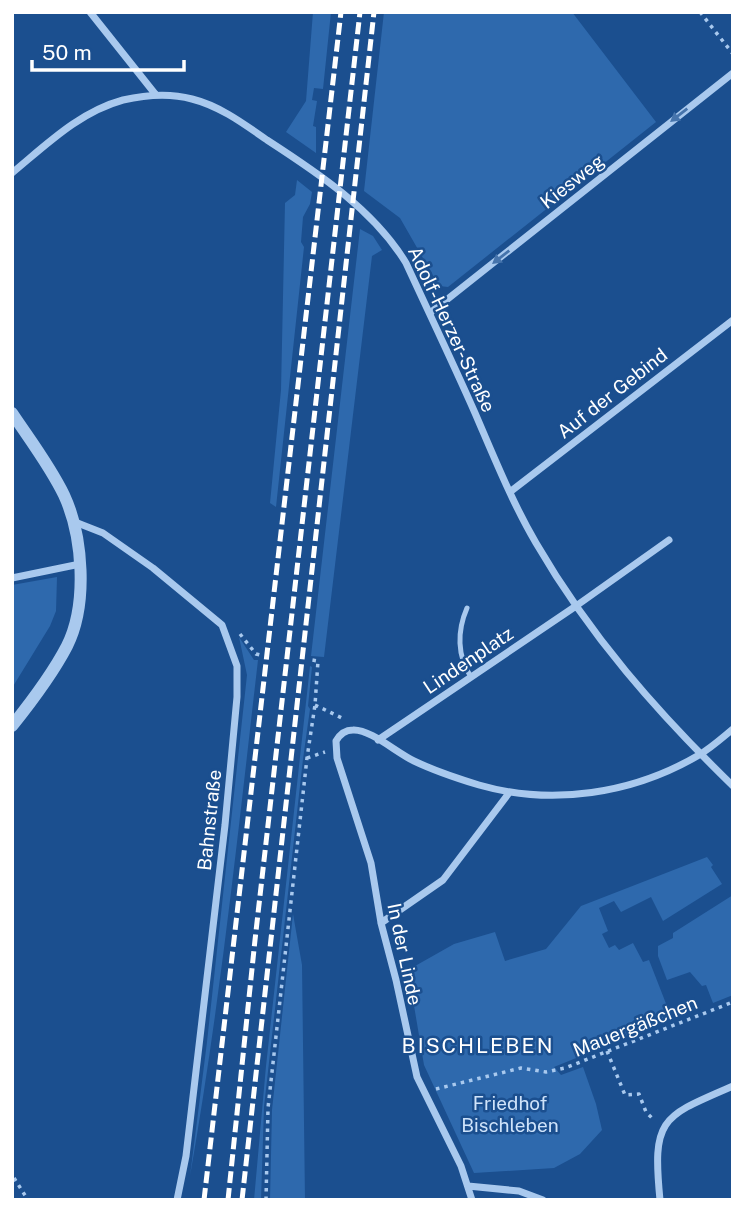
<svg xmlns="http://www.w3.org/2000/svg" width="745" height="1212" font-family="'Public Sans',sans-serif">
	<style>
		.green { fill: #2e69ad }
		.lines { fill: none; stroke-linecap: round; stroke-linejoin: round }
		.path { stroke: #a9c9ee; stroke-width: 3.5; stroke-dasharray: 3.5 5; stroke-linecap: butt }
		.service { stroke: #a9c9ee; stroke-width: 5 }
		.minor { stroke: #a9c9ee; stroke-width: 7 }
		.tertiary { stroke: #a9c9ee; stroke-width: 12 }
		.rail { stroke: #fff; stroke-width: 5; stroke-dasharray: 12 5; stroke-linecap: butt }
		.oneway { fill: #4674ac }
		.labels { text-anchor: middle; stroke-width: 5; stroke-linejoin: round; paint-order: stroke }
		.street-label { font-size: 19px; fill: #fff; stroke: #1b4f8f }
		.park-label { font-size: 19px; fill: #cfe3fa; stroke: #1b4f8f }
		.neighbourhood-label { font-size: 21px; letter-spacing: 2px; fill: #fff; stroke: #1b4f8f }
	</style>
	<rect width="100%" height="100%" fill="#1b4f8f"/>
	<!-- green -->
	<path class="green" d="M313 12H331L323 89 314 88 312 100 317 101 313 126 316 127V153L286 132 306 101Z
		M384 12H572L656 122 448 287 439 286 400 218 364 191Z
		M297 180 312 192 310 204 303 217 301 242 304 247 276 507 270 503 281 390 285 203 295 195Z
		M360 229 373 236 382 250 372 256 324 657 311 656Z
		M57 577 56 611 50 626 12 688V585Z
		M239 637 254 660H258C238 833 220 1005 190 1176L207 1042 247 675Z
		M310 666 312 667 308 706 310 709 303 759 264 1107 261 1200H254L266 1066Z
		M707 857 713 865 711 867 722 884 663 921 651 897 621 912 614 901 599 908 608 931 602 934 609 948 615 945 619 950 633 943 643 962 649 960 672 1019 554 1067 561 1075 583 1067 596 1104 602 1130 580 1154 554 1168 474 1173 424 1065 408 970 454 944 495 932 505 961 546 949 581 906Z
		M733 895V995L713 1003 706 985 702 986 690 972 667 980 658 956V946L673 938V933Z
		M293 914 302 965 305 1200H270L272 1110Z"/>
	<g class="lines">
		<!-- path -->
		<path class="path" d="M700 12 733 54
			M240 634 256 654 260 655
			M315 705 342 718
			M307 758 325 752
			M607 1051 625 1095 639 1094 646 1112 654 1120
			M436 1089 521 1068 546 1072 565 1068 733 1002
			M14 1178 28 1200
			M266 1200 268 1108 307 758 315 705 318 661 312 660"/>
		<!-- service -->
		<path class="service" d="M467 608C457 631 457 656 471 677"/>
		<!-- minor -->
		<path class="minor" d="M90 12 156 95
			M12 173C46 145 79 112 123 100 145 95 170 93 192 99 220 106 244 124 267 140 318 173 374 210 406 263 429 313 453 363 475 413 494 457 512 502 536 543 590 636 657 712 733 786
			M430 313 733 73
			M510 492 733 320
			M75 522 103 533 153 568 222 625 237 666V697L225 825 186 1156 177 1200
			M12 578 80 564
			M378 740 576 606 669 540
			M381 923 443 880 509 793
			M468 1186 519 1191 543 1200
			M472 1200 461 1166 417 1077 396 980 381 923 371 863 337 758 336 741C340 734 345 730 353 730 370 729 397 753 414 761 435 771 456 778 479 785 552 806 633 794 699 755 711 748 722 738 733 729
			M660 1200C652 1118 661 1117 733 1086"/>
		<!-- tertiary -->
		<path class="tertiary" d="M12 413C30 440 50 466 64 495 83 536 88 604 67 646 52 675 32 701 12 726"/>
		<!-- rail -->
		<path class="rail" d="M204 1200 341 12
			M228 1200 255 940 360 12
			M242 1200 374 12"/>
	</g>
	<!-- one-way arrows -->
	<defs><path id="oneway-solid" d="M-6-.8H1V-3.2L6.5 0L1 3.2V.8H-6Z" transform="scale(1.75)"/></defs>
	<g class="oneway">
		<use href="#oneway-solid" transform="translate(679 115) rotate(142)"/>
		<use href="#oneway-solid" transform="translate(501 257) rotate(142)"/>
	</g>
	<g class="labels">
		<!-- street labels -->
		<g class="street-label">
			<text transform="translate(572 181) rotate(-38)" y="7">Kiesweg</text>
			<text transform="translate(452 329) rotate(65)" y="7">Adolf-Herzer-Straße</text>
			<text transform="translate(612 393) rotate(-38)" y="7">Auf der Gebind</text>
			<text transform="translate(468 660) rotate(-34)" y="7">Lindenplatz</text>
			<text transform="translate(209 820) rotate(-84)" y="7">Bahnstraße</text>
			<text transform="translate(405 954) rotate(78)" y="7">In der Linde</text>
			<text transform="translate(635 1026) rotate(-22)" y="7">Mauergäßchen</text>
		</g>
		<!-- park labels -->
		<g class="park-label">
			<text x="510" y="1110">Friedhof<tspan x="510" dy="22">Bischleben</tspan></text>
		</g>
		<!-- neighbourhood labels -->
		<g class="neighbourhood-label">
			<text x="478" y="1053">BISCHLEBEN</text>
		</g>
	</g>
	<!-- border -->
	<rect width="745" height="1212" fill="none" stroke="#ffffff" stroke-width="28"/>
	<!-- scale -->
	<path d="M32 60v10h152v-10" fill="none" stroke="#ffffff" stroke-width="3.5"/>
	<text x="42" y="60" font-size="21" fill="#ffffff" stroke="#1b4f8f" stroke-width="5" paint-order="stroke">50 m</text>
</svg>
